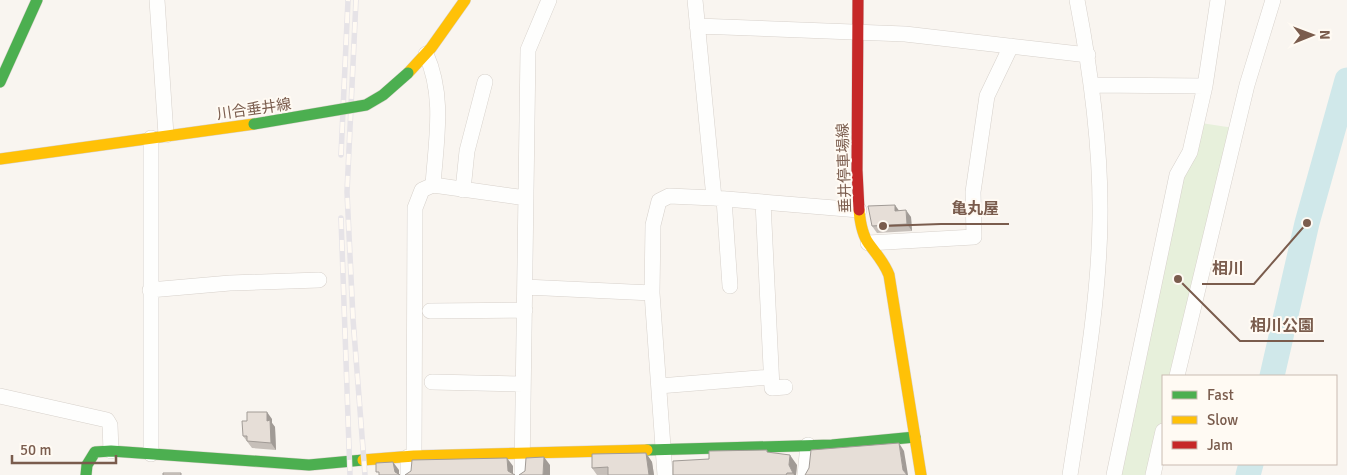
<svg xmlns="http://www.w3.org/2000/svg" width="1347" height="475" font-family="Signika,'Noto Sans JP',sans-serif">
	<style>
		.green { fill: #e7f0db }
		.lines { fill: none; stroke-linecap: round; stroke-linejoin: round }
		.river { stroke: #d0e8ea; stroke-width: 25 }
		.street-casing { stroke: #d7d1cb; stroke-width: 16 }
		.fast-casing { stroke: #d9d2cb; stroke-width: 12 }
		.slow-casing { stroke: #d9d2cb; stroke-width: 12 }
		.jam-casing { stroke: #d9d2cb; stroke-width: 12 }
		.street { stroke: #fefefd; stroke-width: 15 }
		.fast { stroke: #4caf50; stroke-width: 11 }
		.slow { stroke: #ffc107; stroke-width: 11 }
		.jam { stroke: #c62828; stroke-width: 11 }
		.rail-casing { stroke: #e6e3e7; stroke-width: 5.5 }
		.rail { stroke: #fffaf3; stroke-width: 4; stroke-dasharray: 11; stroke-linecap: butt }
		.fast-bridge-casing { stroke: #d9d2cb; stroke-width: 12; stroke-linecap: butt }
		.fast-bridge { stroke: #4caf50; stroke-width: 11 }
		.wall { fill: #c6bfb9 }
		.shaded-wall { fill: #a19b96 }
		.building { fill: #e6ded7; stroke: #a19b96 }
		.labels { text-anchor: middle; stroke-width: 4; stroke-linejoin: round; paint-order: stroke }
		.street-label { font-size: 15px; fill: #7a5c4d; stroke: #fffaf3 }
		.leader { fill: none; stroke: #7a5c4d; stroke-width: 2 }
		.callout-dot { fill: #7a5c4d; stroke: #fffaf3; stroke-width: 2 }
		.callout-label { font-size: 16px; text-anchor: middle; font-weight: bold; fill: #7a5c4d; stroke: #fffaf3; stroke-width: 4; stroke-linejoin: round; paint-order: stroke }
	</style>
	<rect width="100%" height="100%" fill="#f9f5f0"/>
	<!-- green -->
	<path class="green" d="M1201 123 1234 128 1173 376H1163V417L1149 475H1116L1180 182Z"/>
	<g class="lines">
		<!-- river -->
		<path class="river" d="M1272 376 1307 223 1347 80
			M1248 475 1251 464"/>
		<defs>
			<path id="street" d="M157 0 166 135
				M695 0 714 198
				M697 26 905 34 1088 55
				M426 54C445 96 436 141 433 185L526 198
				M1092 85 1205 86
				M463 190 467 151 485 82
				M724 199 730 286
				M763 202 772 388 785 387
				M868 243 974 237 973 192 987 96 1011 46
				M525 287 652 293
				M150 290 230 283 319 280
				M430 311 525 310
				M1177 376 1247 85 1273 0
				M432 382 523 384
				M659 386 771 377
				M0 396 107 420 110 425 111 451
				M151 454V138
				M414 456 415 208 422 190 433 185
				M408 475V457
				M522 475 528 50 549 0
				M665 475 652 293 653 225 659 201 669 196 714 198 859 210
				M805 475 808 445
				M1070 475C1083 390 1099 304 1100 219 1101 145 1091 72 1077 0
				M1114 475 1177 175 1190 152 1205 86 1218 0
				M1153 475 1163 431"/>
			<path id="fast" d="M0 82 37 0
				M647 450 832 445 915 437
				M86 475 87 465 95 452 111 451 309 465 363 460"/>
			<path id="slow" d="M408 73 431 48 465 0
				M0 159 254 124
				M859 210C860 221 862 235 869 244 877 255 884 262 889 275L921 475
				M363 460 414 456 647 450"/>
			<path id="jam" d="M858 0 857 170 859 210"/>
		</defs>
		<!-- street casing -->
		<use href="#street" class="street-casing"/>
		<!-- fast casing -->
		<use href="#fast" class="fast-casing"/>
		<!-- slow casing -->
		<use href="#slow" class="slow-casing"/>
		<!-- jam casing -->
		<use href="#jam" class="jam-casing"/>
		<!-- street -->
		<use href="#street" class="street"/>
		<!-- fast -->
		<use href="#fast" class="fast"/>
		<!-- slow -->
		<use href="#slow" class="slow"/>
		<!-- jam -->
		<use href="#jam" class="jam"/>
		<defs>
			<path id="rail" d="M356 0 347 192 353 319 365 475
				M341 155 348 0
				M341 218 350 475"/>
		</defs>
		<!-- rail casing -->
		<use href="#rail" class="rail-casing"/>
		<!-- rail -->
		<use href="#rail" class="rail"/>
		<defs>
			<path id="fast-bridge" d="M254 124 366 105 383 95 408 73"/>
		</defs>
		<!-- fast-bridge casing -->
		<use href="#fast-bridge" class="fast-bridge-casing"/>
		<!-- fast-bridge -->
		<use href="#fast-bridge" class="fast-bridge"/>
	</g>
	<!-- wall -->
	<path class="wall" d="M899 211 911 217 912 231 877 233 872 226Z
		M272 419V423L275 427 276 450 252 448 243 436Z
		M646 453 652 462 654 475H597L592 468Z
		M769 453 797 465 796 475H673L709 459Z"/>
	<!-- shaded-wall -->
	<path class="shaded-wall" d="M895 205 900 212 895 211Z
		M906 210 911 217 912 231 907 224Z
		M267 412 272 419V423L275 427 276 450 271 443 267 421Z
		M899 443 904 451 908 475H907L903 470Z
		M646 453 652 462 654 475H649Z
		M790 455 797 465 796 475H794L789 465Z
		M544 457 550 465V475H543Z
		M507 458 513 466V475L508 471Z
		M393 462 399 470V475L395 472Z"/>
	<!-- building -->
	<path class="building" d="M895 205V211L906 210 907 224 872 226 868 206Z
		M247 412H267V421L270 420 271 443 247 441V436H243L242 421H247Z
		M899 443 903 470 907 475H805L809 468 811 450Z
		M767 450V452L790 455 789 465 793 473H787L786 475H673V461L709 459V451Z
		M646 453 649 475H608V467L592 468V454Z
		M544 457 543 475H519L525 471 526 458Z
		M507 458 508 471 515 475H405L411 471 412 460Z
		M393 462 395 472 400 475H379V472H376V463Z
		M163 473H181V475H163Z"/>
	<g class="labels">
		<!-- street labels -->
		<g class="street-label">
			<text transform="translate(254 109) rotate(-8)" y="5">川合垂井線</text>
			<text transform="translate(844 168) rotate(-92)" y="5">垂井停車場線</text>
		</g>
	</g>
	<!-- callouts -->
	<path class="leader" d="M883 226L941 224H1009M1307 223L1254 284H1202M1178 279L1240 341H1324"/>
	<g class="callout-dot">
		<circle cx="883" cy="226" r="5"/>
		<circle cx="1307" cy="223" r="5"/>
		<circle cx="1178" cy="279" r="5"/>
	</g>
	<g class="callout-label">
		<text x="975" y="214">亀丸屋</text>
		<text x="1228" y="274">相川</text>
		<text x="1282" y="331">相川公園</text>
	</g>
	<!-- legend -->
	<rect x="1162" y="375" width="175" height="90" fill="#fffaf3" stroke="#cabbb1"/>
	<rect x="1172" y="391" width="25" height="8" fill="#4caf50" stroke="#cabbb1"/>
	<text x="1207" y="400" font-size="15" fill="#7a5c4d">Fast</text>
	<rect x="1172" y="416" width="25" height="8" fill="#ffc107" stroke="#cabbb1"/>
	<text x="1207" y="425" font-size="15" fill="#7a5c4d">Slow</text>
	<rect x="1172" y="441" width="25" height="8" fill="#c62828" stroke="#cabbb1"/>
	<text x="1207" y="450" font-size="15" fill="#7a5c4d">Jam</text>
	<!-- north arrow -->
	<g transform="translate(1312 35) rotate(89)" stroke="#fffaf3" stroke-width="4" paint-order="stroke">
	<path d="M0-4L9 19L0 12L-9 19Z" fill="#7a5c4d"/>
	<text y="-8" font-size="14" font-weight="bold" text-anchor="middle" fill="#7a5c4d">N</text>
	</g>
	<!-- scale -->
	<path d="M12 455v8h104v-8" fill="none" stroke="#7a5c4d" stroke-width="2.5"/>
	<text x="20" y="455" font-size="15" fill="#7a5c4d" stroke="#fffaf3" stroke-width="4" paint-order="stroke">50 m</text>
</svg>
